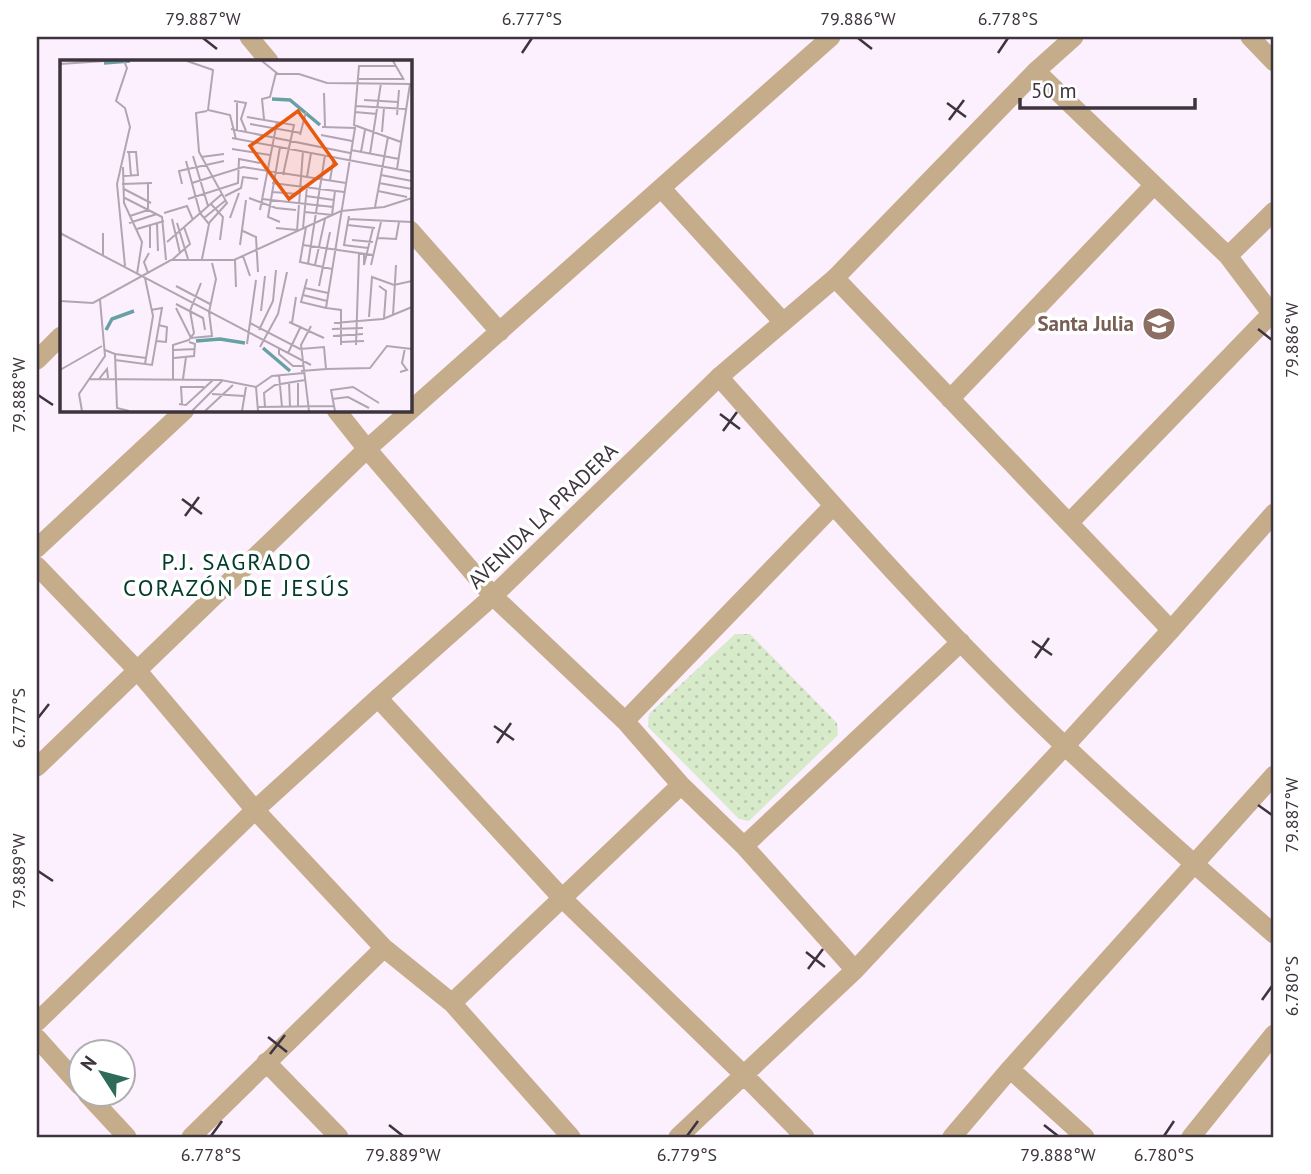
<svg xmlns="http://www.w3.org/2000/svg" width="1311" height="1174" font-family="'PT Sans',sans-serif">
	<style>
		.park { fill: url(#park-dots) }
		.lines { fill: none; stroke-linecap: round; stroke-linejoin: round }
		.minor { stroke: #c5ad8b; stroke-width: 19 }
		.tertiary { stroke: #c5ad8b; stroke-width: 19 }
		.ticks { fill: none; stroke: #3d343e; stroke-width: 2.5 }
		.labels { text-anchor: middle; stroke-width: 7; stroke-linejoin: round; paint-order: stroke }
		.education-label { font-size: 21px; font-weight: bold; fill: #785e54; stroke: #fff; text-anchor: end }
		.street-label { font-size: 21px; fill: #3d343e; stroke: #fff }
		.neighbourhood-label { font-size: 23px; letter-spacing: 2px; fill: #023a2b; stroke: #fff }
		.inset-river { fill: none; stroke: #67a1a4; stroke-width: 3.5 }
		.inset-road { fill: none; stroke: #b0a5b1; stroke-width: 2 }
		.view { fill: #e8590c; fill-opacity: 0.15; stroke: #e8590c; stroke-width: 3.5 }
		.inset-edge { fill: none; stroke: #3d343e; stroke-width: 3.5 }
		.neatline { fill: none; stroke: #3d343e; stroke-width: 2.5 }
		.ticks-label { font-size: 18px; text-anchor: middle; fill: #3d343e }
	</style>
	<defs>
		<pattern id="park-dots" width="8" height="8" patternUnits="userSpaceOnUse" patternTransform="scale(1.75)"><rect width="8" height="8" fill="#d7eaca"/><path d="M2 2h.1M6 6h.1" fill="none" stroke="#b9c9af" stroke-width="1.8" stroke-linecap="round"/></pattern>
	</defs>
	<rect width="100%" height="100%" fill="#fdf0fe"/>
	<!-- park -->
	<path class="park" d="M735 634H750L837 723 838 735 749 821 739 819 648 727 649 714Z"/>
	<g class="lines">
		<!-- minor -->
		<path class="minor" d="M249 37 269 61
			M1250 37 1274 62
			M1036 71 1228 256 1274 317
			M662 189 783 322
			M410 230 500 332
			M1228 256 1274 211
			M835 278 1171 630
			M37 360 61 336
			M719 377C831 503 943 631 1066 747 1134 811 1204 873 1274 934
			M950 399 1154 185
			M336 410 367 449 493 596 625 721 681 785 744 846 855 970
			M1069 523 1271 314
			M37 548 185 410
			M37 566 137 670 255 810 384 948 452 1003 571 1137
			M378 698 562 898 743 1074 805 1137
			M625 721 833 506
			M37 767 367 449 831 37
			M744 846 961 642
			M452 1003 681 785
			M37 1038 80 1086
			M266 1062 339 1137
			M1010 1069 1085 1137
			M87 1094 127 1137
			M191 1137 384 948
			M678 1137 855 970 1065 746 1171 630 1274 513
			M952 1137 1010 1069 1274 775
			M1191 1137 1274 1034"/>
		<!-- tertiary -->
		<path class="tertiary" d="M37 1022 255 810 378 698 493 596 719 377 835 278 1036 71 1074 37"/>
	</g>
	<!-- ticks -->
	<path class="ticks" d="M203 38 217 49M858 38 872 49M522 53 532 38M998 53 1008 38M947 103 966 117M949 120 964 100M1258 329 1272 340M38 395 53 405M720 414 740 429M723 431 737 412M182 499 202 514M185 516 199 497M1032 641 1052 655M1035 658 1049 638M38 718 49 704M494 726 514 740M497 743 511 723M1258 805 1272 815M38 871 53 881M806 952 825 967M808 969 823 949M1262 1000 1272 986M268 1037 287 1052M270 1054 285 1035M389 1125 403 1136M1044 1125 1058 1136M211 1136 222 1121M687 1136 698 1121M1164 1136 1174 1121"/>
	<!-- icons -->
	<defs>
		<symbol id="school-disc" viewBox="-11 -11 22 22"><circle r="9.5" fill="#8d6e63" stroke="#fff"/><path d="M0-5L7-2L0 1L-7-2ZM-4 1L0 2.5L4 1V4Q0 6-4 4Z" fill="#fff"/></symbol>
	</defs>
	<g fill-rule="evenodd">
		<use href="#school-disc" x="1140" y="305" width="38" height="38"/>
	</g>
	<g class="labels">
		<!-- education labels -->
		<g class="education-label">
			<text x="1134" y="331">Santa Julia</text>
		</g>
		<!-- street labels -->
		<g class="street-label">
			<text transform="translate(543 516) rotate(-44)" y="7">AVENIDA LA PRADERA</text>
		</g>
		<!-- neighbourhood labels -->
		<g class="neighbourhood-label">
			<text x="237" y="570">P.J. SAGRADO<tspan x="237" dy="26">CORAZÓN DE JESÚS</tspan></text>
		</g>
	</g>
	<!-- overview -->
	<g transform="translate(60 60)">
		<rect width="352" height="352" fill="#fdf0fe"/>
		<path class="inset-river" d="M44 3 70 1M212 39 230 40 260 65M46 270 52 259 74 251M136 281 160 279 185 283M203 288 230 311"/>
		<path class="inset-road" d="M64 1 67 8 56 41 65 48 70 67 57 124 65 206M127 1 153 10 148 50 170 55 176 79M202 1 218 14H239L267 23 352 24M333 1 344 20M0 4 45 1M335 6H299L294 65 341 82M299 19H343M264 33 265 67M304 40 338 42M174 41 186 43 181 59 186 71M296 46 346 49M147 51 136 53 139 92 167 143 149 163M295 52 317 54M337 55 339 30M187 57 234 65 223 115M204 59 202 39 210 37 216 13M190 64 241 73M262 67 296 68M171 69 290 93M177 70V43M322 72 324 48M240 75 246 52M261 75 292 81M172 78 352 112M172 89 210 95M291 90 339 99M69 92 71 116M301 92 305 70M310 94 321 23M133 96 148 146M141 97 164 94M126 101 140 153M63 107 64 143 82 182 77 214M337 109 350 24M321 115 352 121M63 116 78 115 76 92H67M247 117 251 93M270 120 274 97M132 123 183 107 286 123M212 123 284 132M319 123 352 129M62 124 92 123M122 124 119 111 164 101M64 129 91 143M318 131 347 137M213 132 237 134M165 136 181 128 183 117 198 119M246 136 274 140M63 137 102 157 106 200M189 138 216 148 236 150M128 139 178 123 179 99 200 103M202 139 273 147M151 144 163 157 160 180M315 147 328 77M200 150 217 62M245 152 272 155 275 131M104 153 127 146 133 160M140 153 149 164 142 199M70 156 88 150V122M144 158 166 140M170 158 179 133M112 159 120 193M288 159 352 162M220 162 208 157 220 87M69 163 97 154M97 163 98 191M117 163 128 199M90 165V188M287 165 315 168M246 167 240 202 272 209M216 168 237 170M243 168 247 126M77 169 104 161M183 171 196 177 198 212M237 171 243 91M0 173 251 305M43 173V195M318 178 336 179 339 162M292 180 313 182M107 182 162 134M180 185 186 140M243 185 313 195M283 185 308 188M284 185 289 156M304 194V205L313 168M183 196 190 216M112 200 130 184 124 167M175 200 176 227M248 204 265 95M255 205 265 159M311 205 321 162M88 213 84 202 89 193M247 219 241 242 266 248M116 226 150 244M259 226 270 172M319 226 326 231 324 258M245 228 268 233M243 235 267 241M0 241 33 243 111 200H174L281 151 324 147 352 138M116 244 143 258 145 270M116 248 131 278 152 276 149 252 156 219 152 203M201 251 205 216M333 255 336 205M309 257 312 217 334 225 352 221M229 262 264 278M190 263 240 289 264 287 266 309 241 311M232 263 236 237M274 263 323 259 352 247M272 269 303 268M199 270 213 241 216 210M273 276 303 274M96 281 106 282 107 267 98 265M281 282 304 281M187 284 196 220M281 285V250L266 248 295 68M296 285 299 193M200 287 218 254 227 212M219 288V294L233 306H244M45 290 55 294 57 348 69 351M114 290 135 289M228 293 241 266M55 294 86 298M114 298 134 296 135 284 129 282M55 300 92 305 102 248 91 250M85 304 93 256 85 218M266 309 310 308 327 286 352 289M0 310 42 286M340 312 347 310 342 303 345 288M219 315 222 347M29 319 161 320 196 327 212 316 244 313M39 319 47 309 48 318M113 319V285L129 280 134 273 130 251 141 223M123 319 126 297M238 321V347M229 322 230 347M196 327 198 351M152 334 184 336M272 339 288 337 309 348M119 344 126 345 153 320M122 344 121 327H144M198 347 274 346M205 347 204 333 215 325 245 320M22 351 19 334 45 296 40 240M132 351 163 320M145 351 173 325M182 351 186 327M249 351 241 285 251 266M275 351 271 330 293 327 319 343"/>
		<path class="view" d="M238 51 276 104 229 139 190 86Z"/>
		<rect width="352" height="352" class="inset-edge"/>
	</g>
	<!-- border -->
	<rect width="1311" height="1174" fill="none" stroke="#ffffff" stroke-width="77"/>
	<!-- north arrow -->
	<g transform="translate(102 1073) rotate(306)"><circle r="33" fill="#ffffff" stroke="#b1aeb2" stroke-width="2"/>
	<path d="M0-5L12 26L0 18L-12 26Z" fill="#2e6c59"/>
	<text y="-10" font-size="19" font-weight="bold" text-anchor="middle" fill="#3d343e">N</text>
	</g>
	<!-- scale -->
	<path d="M1020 98v10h175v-10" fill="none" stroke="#3d343e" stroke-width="3.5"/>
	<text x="1031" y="98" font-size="21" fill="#3d343e" stroke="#ffffff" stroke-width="5" paint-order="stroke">50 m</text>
	<rect x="38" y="38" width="1234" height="1098" class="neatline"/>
	<g class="ticks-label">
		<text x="203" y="25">79.887°W</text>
		<text x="532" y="25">6.777°S</text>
		<text x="858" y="25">79.886°W</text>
		<text x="1008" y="25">6.778°S</text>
		<text transform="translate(1292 340) rotate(-90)" y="6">79.886°W</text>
		<text transform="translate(19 395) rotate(-90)" y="6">79.888°W</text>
		<text transform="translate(19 718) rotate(-90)" y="6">6.777°S</text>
		<text transform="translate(1292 815) rotate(-90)" y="6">79.887°W</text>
		<text transform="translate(19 871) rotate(-90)" y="6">79.889°W</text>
		<text transform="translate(1292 986) rotate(-90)" y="6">6.780°S</text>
		<text x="211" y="1161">6.778°S</text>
		<text x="403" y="1161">79.889°W</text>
		<text x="687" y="1161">6.779°S</text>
		<text x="1058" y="1161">79.888°W</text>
		<text x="1164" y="1161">6.780°S</text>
	</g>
</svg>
